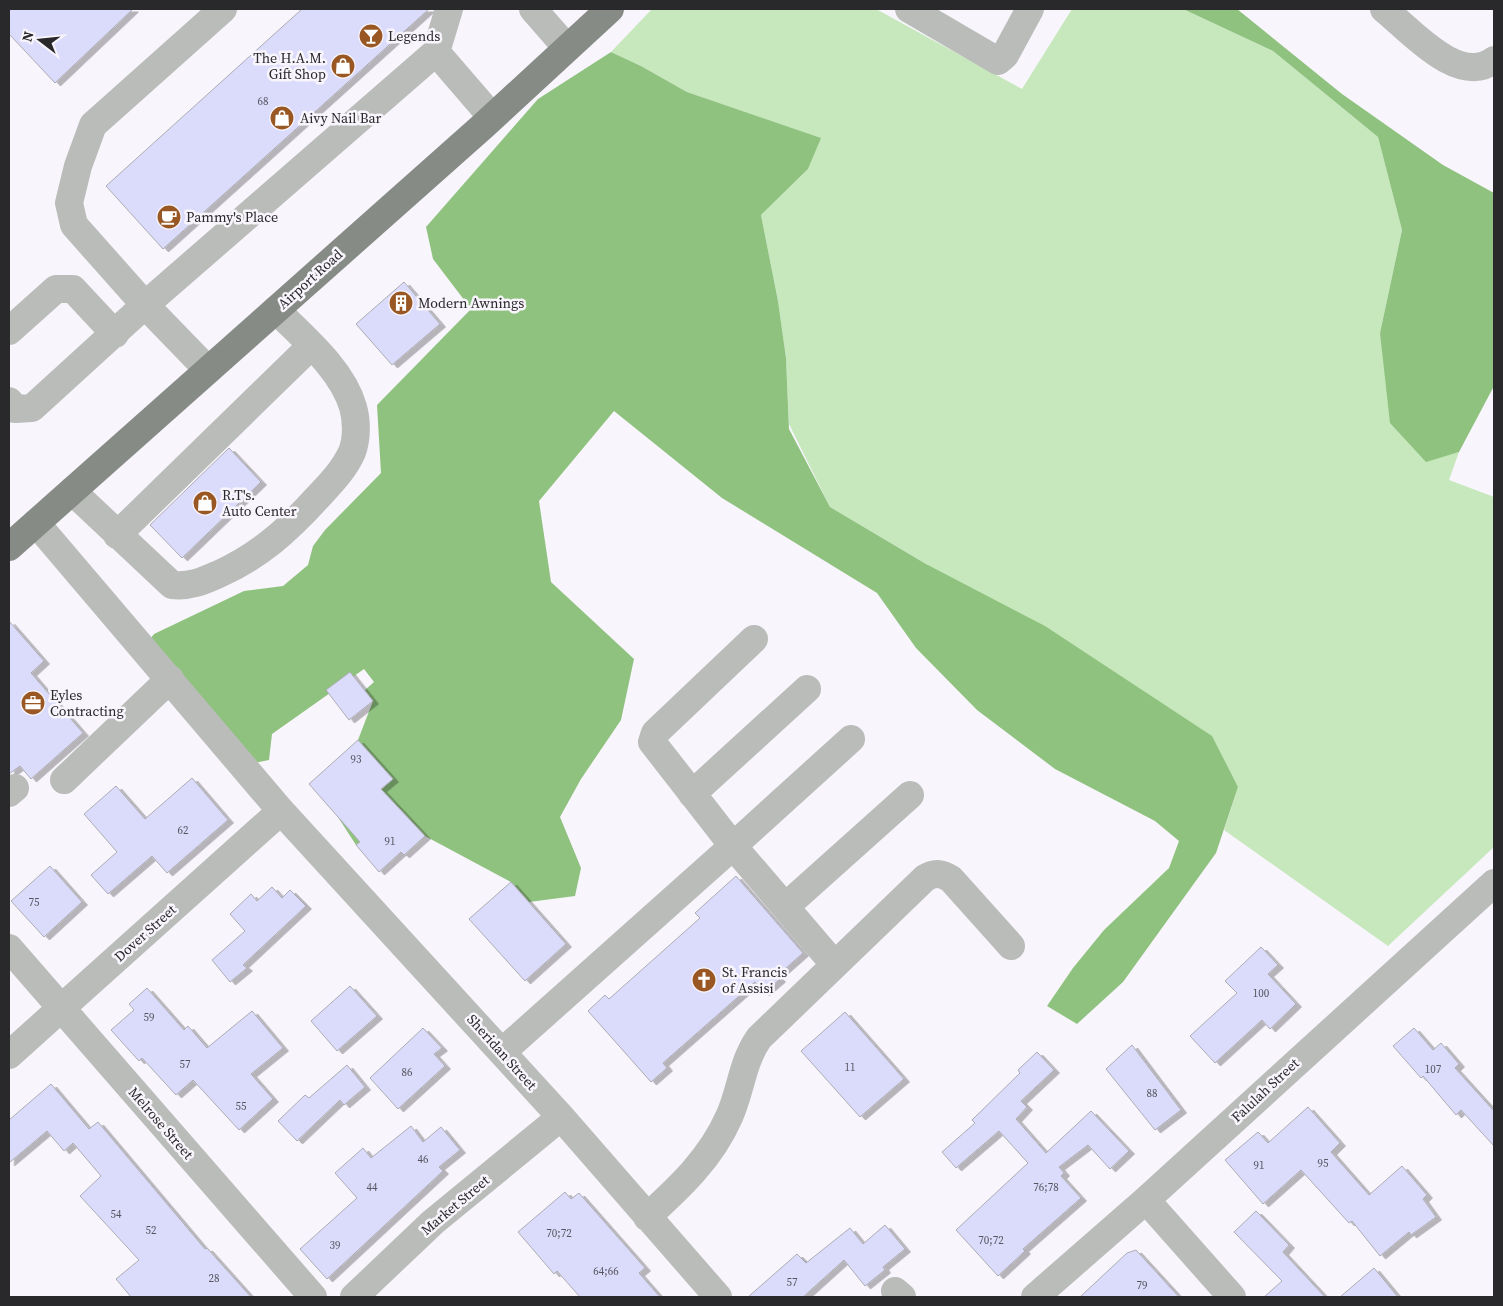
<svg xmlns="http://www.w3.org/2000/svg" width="1503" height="1306" font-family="'Source Serif 4',serif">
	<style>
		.green { fill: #c7e8bd }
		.forest { fill: #8fc27f }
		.building { fill: #dbdbfb; stroke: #acacb3; filter: url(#shadow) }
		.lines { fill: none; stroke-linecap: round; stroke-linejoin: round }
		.minor { stroke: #babcb9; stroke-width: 28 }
		.major { stroke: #878b86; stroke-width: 28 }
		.labels { text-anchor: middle; stroke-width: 5; stroke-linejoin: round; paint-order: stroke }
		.number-label { font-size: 11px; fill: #56555f }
		.poi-label { font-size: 14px; fill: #29282b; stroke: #f8f5fc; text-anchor: start }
		.street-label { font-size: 14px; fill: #29282b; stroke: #f8f5fc }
	</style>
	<defs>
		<filter id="shadow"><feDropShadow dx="5.5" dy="3" stdDeviation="0" flood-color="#0004"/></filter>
	</defs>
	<rect width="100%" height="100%" fill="#f8f5fc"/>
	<!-- green -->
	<path class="green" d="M652 9H876L1022 89 1072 9H1183L1273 51 1378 137 1402 230 1380 333 1426 461 1459 452 1449 480 1494 497V847L1388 946 1224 830 1238 787 926 564 830 507 789 424 786 358 778 301 761 215 808 169 820 138 687 92 641 66 611 52Z"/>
	<!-- forest -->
	<path class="forest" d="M1183 9H1237L1342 94 1443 165 1494 193V386L1459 452 1426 462 1390 423 1380 333 1402 230 1378 137 1273 51Z
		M611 52 641 66 687 92 821 138 808 169 761 215 778 301 786 358 789 429 830 507 926 564 1045 626 1212 736 1238 787 1216 853 1123 982 1077 1024 1047 1006 1073 968 1104 930 1169 868 1179 841 1155 821 1055 769 977 710 916 648 877 593 722 498 614 411 539 501 551 582 634 659 621 720 581 779 560 817 581 868 575 896 529 902 511 882 425 836 398 807 356 845 336 814 374 796 393 779 358 740 373 701 365 690 374 682 364 669 272 734 269 760 244 765 143 648 154 634 244 591 283 586 308 565 313 546 325 530 381 473 377 405 471 309 433 259 426 227 538 99Z"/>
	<!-- building -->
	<path class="building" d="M9 9H133L55 83 9 34Z
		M302 9H429L163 249 106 186Z
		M404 282 440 324 392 365 356 324Z
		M229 448 261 482 182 558 150 525Z
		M9 621 44 661 31 673 83 733 31 779 20 766 9 774Z
		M350 672 373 701 349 720 326 690Z
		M358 740 393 779 381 789 425 836 404 855 401 852 379 872 356 845 360 842 309 784Z
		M192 778 228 820 167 873 152 856 108 894 91 875 117 852 84 814 116 786 145 819Z
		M50 866 82 902 44 937 11 901Z
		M736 876 803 953 777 976 780 979 764 993 755 982 663 1063 667 1068 651 1082 588 1011 605 995 609 999 700 918 695 913Z
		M511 882 566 944 525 981 469 919Z
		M272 887 282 898 290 890 306 906 243 965 247 968 230 982 212 960 245 931 230 914 251 894 257 901Z
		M1261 947 1278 965 1268 974 1296 1004 1270 1029 1262 1020 1215 1063 1190 1036 1237 993 1225 981Z
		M350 986 377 1016 337 1051 311 1021Z
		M147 988 184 1030 188 1026 207 1048 252 1011 283 1048 251 1074 273 1099 239 1130 193 1080 176 1095 142 1058 139 1061 111 1030 134 1010 129 1004Z
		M845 1012 904 1079 860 1117 801 1051Z
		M423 1028 442 1048 434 1054 445 1066 398 1109 370 1078Z
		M1414 1028 1433 1050 1441 1043 1459 1064 1455 1068 1494 1111V1146L1461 1110 1456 1115 1423 1076 1421 1078 1393 1046Z
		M1132 1045 1181 1110 1155 1130 1106 1069Z
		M1037 1052 1054 1070 1021 1101 1027 1107 1016 1119 1046 1153 1091 1111 1129 1151 1110 1169 1088 1145 1059 1167 1064 1173 1061 1176 1081 1198 1023 1249 1025 1251 998 1276 956 1230 1028 1163 999 1131 956 1168 942 1152 975 1123 972 1120 1020 1073 1018 1070Z
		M347 1065 365 1087 344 1105 340 1100 297 1141 278 1121 305 1095 309 1098Z
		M51 1084 89 1129 98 1122 205 1249 207 1248 251 1297H131L116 1279 139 1260 80 1196 101 1176 73 1143 64 1151 47 1131 9 1163V1120Z
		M1308 1107 1340 1143 1331 1152 1369 1195 1402 1166 1427 1195 1423 1199 1436 1217 1411 1235 1409 1232 1380 1256 1352 1221 1349 1223 1301 1170 1263 1204 1225 1160 1258 1132 1268 1143Z
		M411 1126 423 1142 441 1127 460 1150 439 1167 443 1171 327 1279 300 1249 357 1198 335 1173 363 1148 371 1158Z
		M565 1192 571 1199 579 1193 645 1268 639 1273 660 1297H580L557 1271 554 1274 518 1232Z
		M1256 1211 1289 1245 1283 1252 1325 1297H1264L1282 1281 1234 1232Z
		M885 1225 905 1249 883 1267 885 1270 865 1286 844 1260 803 1297H748L797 1254 806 1263 850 1228 863 1244Z
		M1136 1250 1179 1297H1080L1127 1253Z
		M1374 1268 1398 1297H1340Z"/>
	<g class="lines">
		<!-- minor -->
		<path class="minor" d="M533 9 567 48
			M909 9 998 61 1005 55 1030 9
			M1384 9C1410 30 1459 87 1494 60
			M436 52 449 9
			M9 331 56 289H73L115 334
			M208 370 145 305 436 52 492 117
			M9 401 15 409 32 408 145 305 74 225 69 203 78 166 93 125 223 9
			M72 491 172 585C190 587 203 581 219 574 259 556 288 530 317 498 330 484 344 470 352 452 357 439 357 421 353 407 342 369 303 337 276 310
			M36 523 281 811 561 1117 718 1297
			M117 535 311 346
			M754 639 655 733 652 742 733 846 851 739
			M64 780 170 679
			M9 793 15 788
			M692 794 807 689
			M785 907 910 795
			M9 948 313 1297
			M502 1052 733 846 834 964
			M9 1055 281 811
			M1146 1200 1232 1297
			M647 1217C680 1187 711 1158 729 1117 741 1091 742 1062 759 1038L925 878C935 872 941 873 951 879L1011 946
			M895 1291 902 1297
			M354 1297 433 1222 561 1117
			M1035 1297 1146 1200 1494 883"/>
		<!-- major -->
		<path class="major" d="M9 547 483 126 610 9"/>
	</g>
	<!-- icons -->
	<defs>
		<symbol id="bar-disc" viewBox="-11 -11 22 22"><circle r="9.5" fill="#995823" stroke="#f8f5fc"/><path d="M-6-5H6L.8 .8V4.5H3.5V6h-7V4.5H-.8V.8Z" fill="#fff"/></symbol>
		<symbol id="shop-disc" viewBox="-11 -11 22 22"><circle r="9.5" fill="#995823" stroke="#f8f5fc"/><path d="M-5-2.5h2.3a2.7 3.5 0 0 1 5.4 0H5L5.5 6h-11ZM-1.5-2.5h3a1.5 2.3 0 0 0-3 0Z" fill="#fff"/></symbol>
		<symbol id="cafe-disc" viewBox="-11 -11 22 22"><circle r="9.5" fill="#995823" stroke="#f8f5fc"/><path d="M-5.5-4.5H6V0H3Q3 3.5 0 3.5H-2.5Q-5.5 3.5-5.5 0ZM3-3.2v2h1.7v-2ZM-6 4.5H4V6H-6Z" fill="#fff"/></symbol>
		<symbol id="building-disc" viewBox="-11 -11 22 22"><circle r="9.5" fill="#995823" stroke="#f8f5fc"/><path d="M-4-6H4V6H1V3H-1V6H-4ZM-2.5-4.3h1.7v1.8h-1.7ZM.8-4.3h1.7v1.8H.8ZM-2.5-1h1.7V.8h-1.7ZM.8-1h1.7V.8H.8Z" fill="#fff"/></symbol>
		<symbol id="office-disc" viewBox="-11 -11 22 22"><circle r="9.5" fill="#995823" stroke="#f8f5fc"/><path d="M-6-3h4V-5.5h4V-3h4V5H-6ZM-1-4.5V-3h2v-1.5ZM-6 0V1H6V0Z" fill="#fff"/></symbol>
		<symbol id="church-disc" viewBox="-11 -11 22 22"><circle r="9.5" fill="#995823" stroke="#f8f5fc"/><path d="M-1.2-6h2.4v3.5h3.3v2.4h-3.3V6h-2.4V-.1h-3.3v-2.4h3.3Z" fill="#fff"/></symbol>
	</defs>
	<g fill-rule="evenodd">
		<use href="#bar-disc" x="357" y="22" width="28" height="28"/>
		<use href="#shop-disc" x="329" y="52" width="28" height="28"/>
		<use href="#shop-disc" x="268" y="104" width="28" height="28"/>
		<use href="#cafe-disc" x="155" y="203" width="28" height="28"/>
		<use href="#building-disc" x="387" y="289" width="28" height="28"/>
		<use href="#shop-disc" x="191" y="489" width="28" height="28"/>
		<use href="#office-disc" x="19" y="689" width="28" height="28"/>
		<use href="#church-disc" x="690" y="966" width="28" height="28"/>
	</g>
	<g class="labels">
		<!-- number labels -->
		<g class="number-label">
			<text x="263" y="105">68</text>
			<text x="356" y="763">93</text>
			<text x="183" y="834">62</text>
			<text x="390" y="845">91</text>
			<text x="34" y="906">75</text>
			<text x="1261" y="997">100</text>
			<text x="149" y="1021">59</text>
			<text x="185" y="1068">57</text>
			<text x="850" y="1071">11</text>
			<text x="1433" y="1073">107</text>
			<text x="407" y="1076">86</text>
			<text x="1152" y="1097">88</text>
			<text x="241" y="1110">55</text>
			<text x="423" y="1163">46</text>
			<text x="1323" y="1167">95</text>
			<text x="1259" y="1169">91</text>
			<text x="372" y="1191">44</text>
			<text x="1046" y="1191">76;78</text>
			<text x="116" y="1218">54</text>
			<text x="151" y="1234">52</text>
			<text x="559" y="1237">70;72</text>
			<text x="991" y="1244">70;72</text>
			<text x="335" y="1249">39</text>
			<text x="606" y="1275">64;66</text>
			<text x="214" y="1282">28</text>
			<text x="792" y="1286">57</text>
			<text x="1142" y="1289">79</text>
		</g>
		<!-- poi labels -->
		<g class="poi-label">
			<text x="388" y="41">Legends</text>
			<text x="326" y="63" text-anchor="end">The H.A.M.<tspan x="326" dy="16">Gift Shop</tspan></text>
			<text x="300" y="123">Aivy Nail Bar</text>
			<text x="186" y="222">Pammy's Place</text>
			<text x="418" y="308">Modern Awnings</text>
			<text x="222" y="500">R.T's.<tspan x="222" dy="16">Auto Center</tspan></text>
			<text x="50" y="700">Eyles<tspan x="50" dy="16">Contracting</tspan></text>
			<text x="722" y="977">St. Francis<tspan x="722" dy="16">of Assisi</tspan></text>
		</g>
		<!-- street labels -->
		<g class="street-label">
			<text transform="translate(310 279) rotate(-42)" y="5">Airport Road</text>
			<text transform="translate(145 933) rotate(-42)" y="5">Dover Street</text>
			<text transform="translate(502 1052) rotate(48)" y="5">Sheridan Street</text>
			<text transform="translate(1265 1090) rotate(-43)" y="5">Falulah Street</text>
			<text transform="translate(161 1123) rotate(49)" y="5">Melrose Street</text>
			<text transform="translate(455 1205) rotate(-40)" y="5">Market Street</text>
		</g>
	</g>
	<!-- border -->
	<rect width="1503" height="1306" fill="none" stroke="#29282b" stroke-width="20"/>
	<!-- north arrow -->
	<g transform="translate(40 40) rotate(286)" stroke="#f8f5fc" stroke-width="4" paint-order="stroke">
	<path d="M0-4L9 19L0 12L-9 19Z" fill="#29282b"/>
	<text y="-8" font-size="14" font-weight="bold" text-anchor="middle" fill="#29282b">N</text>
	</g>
</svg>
